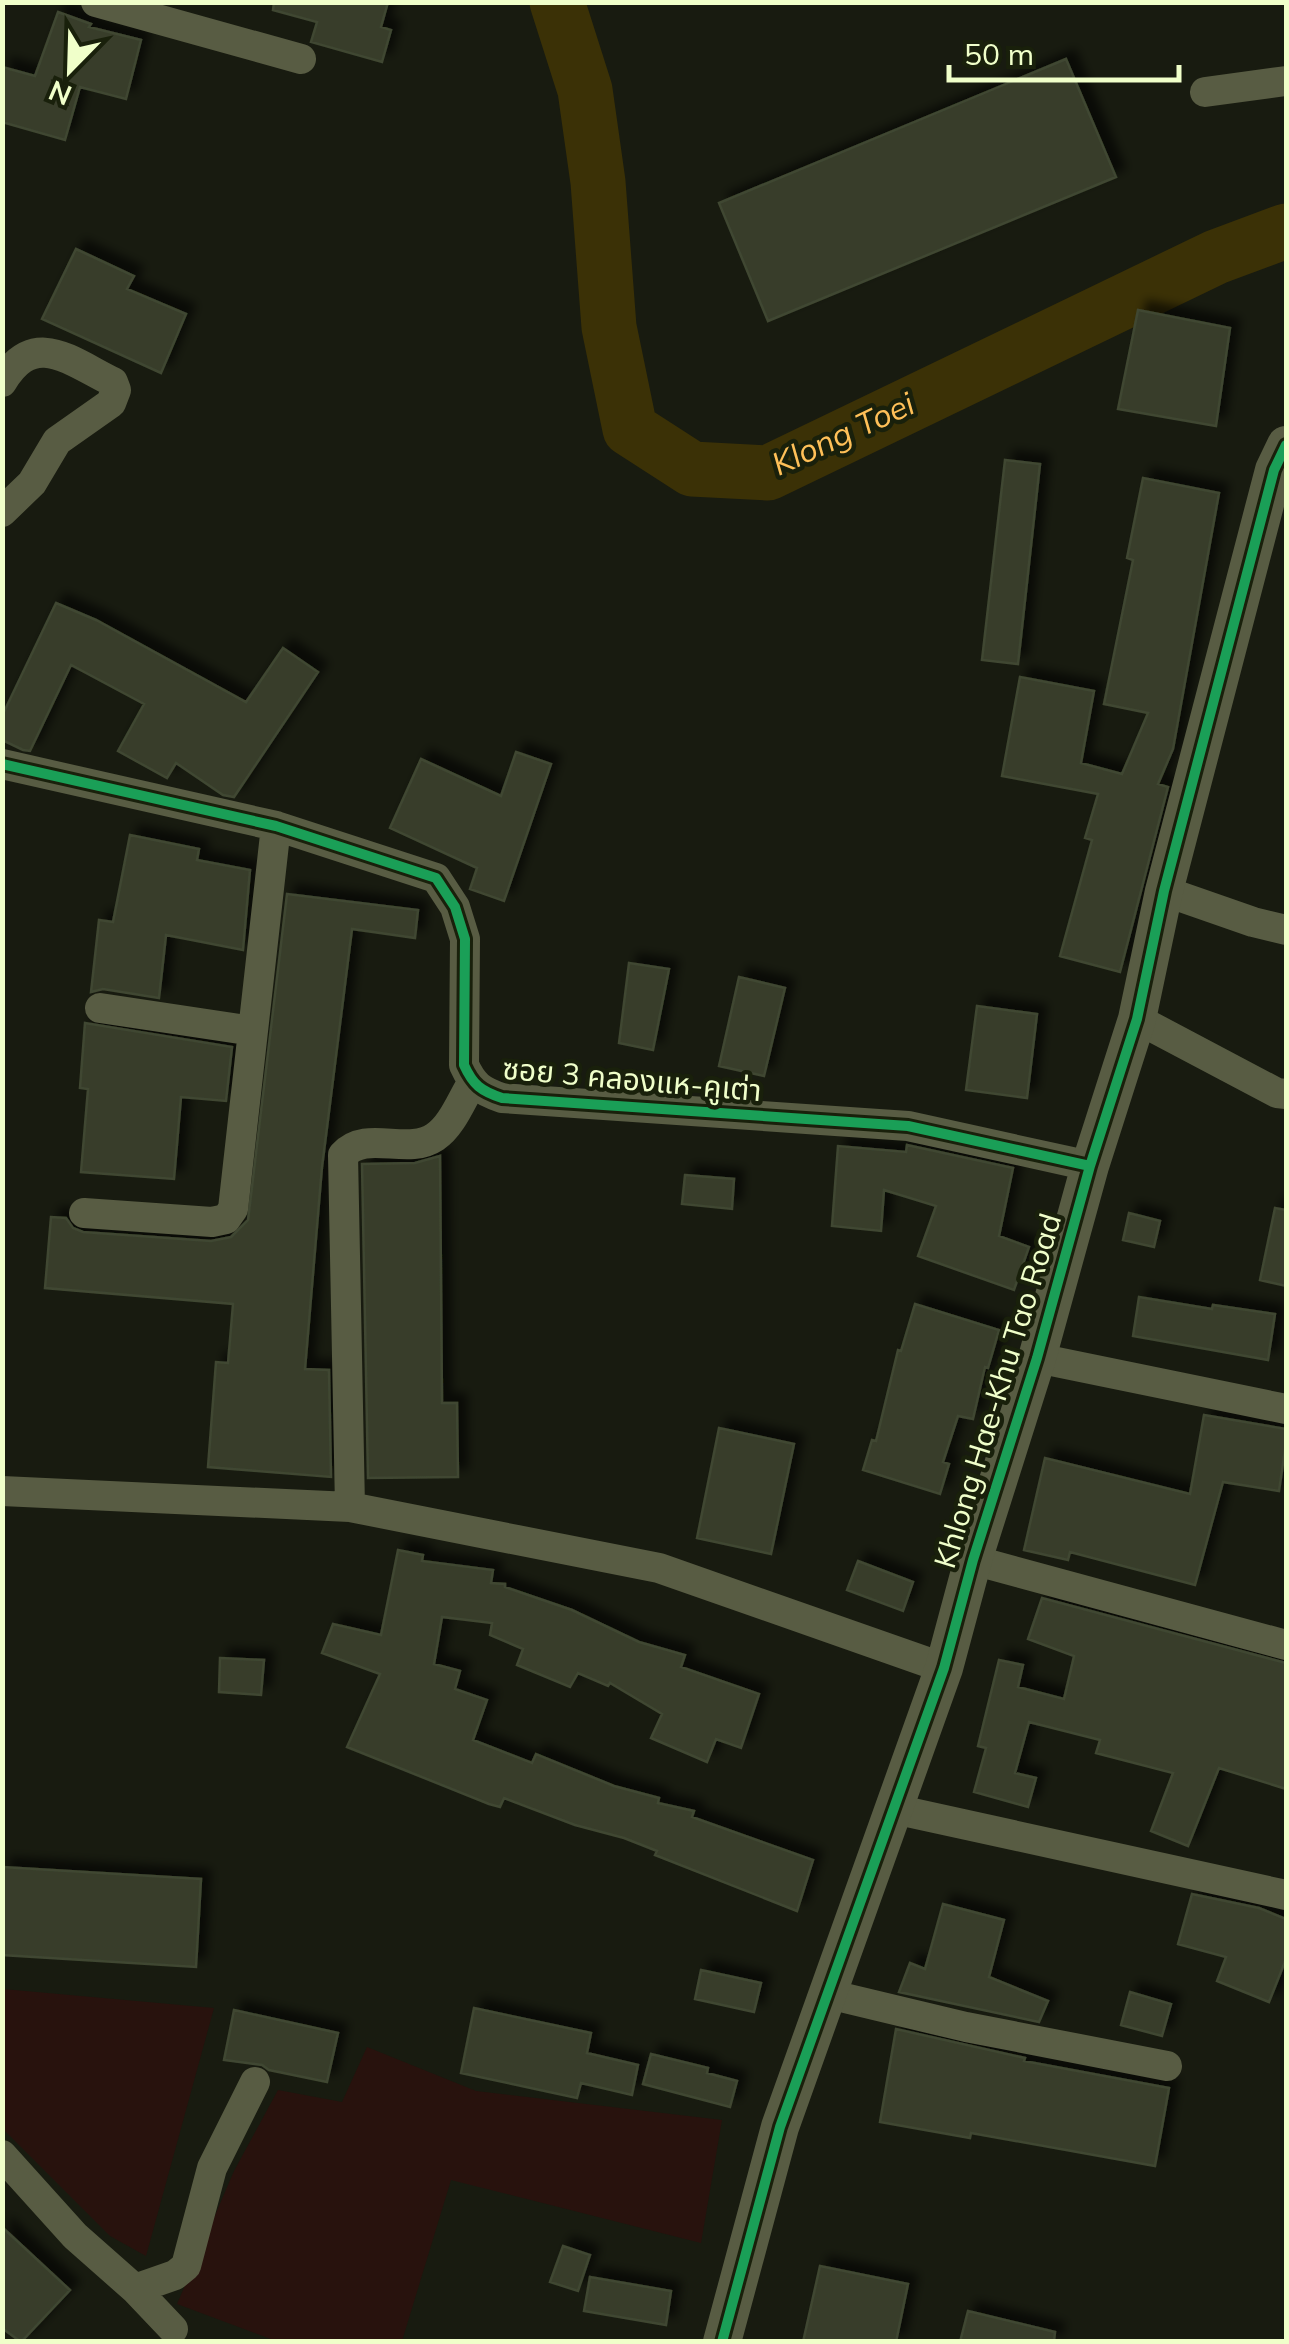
<svg xmlns="http://www.w3.org/2000/svg" width="1289" height="2344" font-family="Mulish,'Noto Sans Thai',sans-serif">
	<style>
		.green { fill: #28120d }
		.lines { fill: none; stroke-linecap: round; stroke-linejoin: round }
		.river { stroke: #3b3106; stroke-width: 55 }
		.building { fill: #383e2c; stroke: #3f4731; stroke-width: 2.5; filter: url(#shadow) }
		.minor { stroke: #585c43; stroke-width: 30 }
		.tertiary { stroke: #585c43; stroke-width: 38 }
		.cycleway-casing { stroke: #19200b; stroke-width: 16 }
		.cycleway { stroke: #1a9f57; stroke-width: 10 }
		.labels { text-anchor: middle; stroke-width: 9; stroke-linejoin: round; paint-order: stroke }
		.street-label { font-size: 30px; fill: #f0ffca; stroke: #19200b }
		.water-label { font-size: 32px; font-style: italic; fill: #ffc058; stroke: #19200b }
	</style>
	<defs>
		<filter id="shadow"><feDropShadow dx="9" dy="-9" stdDeviation="5" flood-color="#0009"/></filter>
	</defs>
	<rect width="100%" height="100%" fill="#181b10"/>
	<!-- green -->
	<path class="green" d="M3 1989 214 2008 146 2256 110 2236 3 2129Z
		M367 2047 476 2091 722 2120 701 2243 451 2180 402 2341H276L177 2304 234 2171 278 2090 342 2102Z"/>
	<g class="lines">
		<!-- river -->
		<path class="river" d="M557 2 585 90 598 182 609 327 630 429 692 469 768 473 1216 257 1286 231"/>
	</g>
	<!-- building -->
	<path class="building" d="M274 2H388L381 27 391 30 382 62 311 42 317 22 273 10Z
		M58 12 91 24 89 27 141 40 126 99 80 87 65 140 2 122V67L35 76Z
		M1066 59 1116 177 768 321 719 203Z
		M76 249 134 276 127 289 186 314 161 373 42 319Z
		M1138 310 1230 328 1216 426 1118 409Z
		M1005 460 1040 464 1018 664 982 660Z
		M1143 478 1219 493 1173 749 1158 784 1168 787 1120 972 1060 956 1092 840 1085 838 1098 794 1002 776 1020 677 1094 691 1081 763 1122 774 1148 713 1104 704 1133 560 1127 558Z
		M56 603 96 620 246 702 283 648 318 672 234 797 223 795 176 763 167 778 118 751 144 704 71 665 30 751 23 750 2 740V716Z
		M516 752 551 764 504 901 470 889 477 868 390 828 421 759 501 796Z
		M130 835 199 849 197 860 250 870 243 950 166 935 159 998 103 989 91 992 99 920 113 922Z
		M287 894 418 910 415 938 352 929 322 1167 305 1369 329 1370 331 1477 208 1467 216 1362 228 1363 233 1304 45 1288 51 1217 66 1218 73 1228 83 1232 211 1241 231 1237 248 1220Z
		M629 963 669 969 653 1050 619 1043Z
		M739 977 785 988 764 1076 719 1066Z
		M977 1006 1037 1014 1027 1098 966 1090Z
		M85 1023 232 1047 226 1101 181 1097 174 1179 81 1172 88 1089 80 1088Z
		M907 1145 1013 1168 999 1236 1029 1247 1014 1290 918 1256 936 1206 884 1190 881 1231 832 1226 838 1146 906 1152Z
		M440 1156 442 1403H457L458 1477 368 1478 362 1164 415 1163Z
		M685 1175 734 1179 732 1209 682 1204Z
		M1275 1208 1286 1210V1286L1260 1280Z
		M1129 1213 1160 1221 1154 1247 1123 1240Z
		M1139 1297 1212 1309 1213 1305 1275 1314 1268 1360 1133 1336Z
		M915 1304 999 1330 988 1368 985 1367 973 1419 958 1416 943 1462 949 1464 940 1494 863 1470 872 1440 876 1441 898 1350 901 1351Z
		M1204 1415 1286 1429V1443L1279 1491 1223 1482 1195 1585 1070 1552 1068 1560 1024 1550 1045 1458 1190 1494Z
		M719 1428 794 1444 771 1554 697 1538Z
		M398 1550 423 1555 422 1561 493 1570 491 1583 505 1584V1587L572 1610 639 1642 685 1655 681 1667 759 1694 741 1748 716 1739 707 1762 651 1738 662 1714 610 1683 608 1686 578 1673 570 1687 517 1665 523 1649 490 1635 492 1623 442 1617 434 1664 460 1671 455 1689 487 1700 473 1740 532 1763 536 1754 614 1786 659 1798 658 1803 694 1811 692 1817 813 1860 797 1911 655 1855 657 1851 624 1838 575 1825 504 1798 500 1807 489 1804 347 1747 380 1674 322 1653 333 1624 381 1635Z
		M858 1561 913 1582 903 1611 847 1590Z
		M1042 1598 1286 1663V1789L1219 1768 1188 1846 1151 1831 1173 1773 1096 1753 1100 1740 1029 1722 1015 1773 1036 1778 1028 1807 974 1792 986 1748 978 1746 999 1660 1023 1665 1018 1687 1064 1699 1074 1656 1028 1639Z
		M220 1658 264 1660 261 1695 219 1692Z
		M2 1867 201 1879 196 1967 2 1955Z
		M1192 1894 1259 1908 1286 1919V1959L1269 2002 1217 1981 1226 1957 1178 1944Z
		M943 1904 1004 1920 989 1977 1048 2001 1039 2022 899 1992 910 1963 925 1969Z
		M701 1970 761 1983 754 2012 695 1999Z
		M1130 1992 1171 2004 1162 2036 1121 2025Z
		M474 2008 591 2033 587 2053 638 2065 632 2095 581 2083 577 2098 461 2073Z
		M234 2010 338 2033 327 2082 269 2070 262 2065 224 2060Z
		M896 2029 1025 2058 1024 2061 1169 2088 1155 2166 971 2133 970 2138 880 2122Z
		M651 2054 708 2068 707 2073 737 2081 730 2107 643 2084Z
		M2 2227 70 2290 21 2342 2 2328Z
		M563 2246 590 2255 578 2291 550 2282Z
		M820 2266 908 2284 896 2342H803Z
		M590 2277 671 2291 666 2325 584 2311Z
		M968 2311 1055 2332 1054 2342H960Z"/>
	<g class="lines">
		<!-- minor -->
		<path class="minor" d="M96 2 301 59
			M1205 92 1286 81
			M2 382C34 328 70 361 113 382L116 390 111 403 57 441 32 483 2 512
			M2 764 276 826 436 878 455 907 465 939 464 1065C473 1085 481 1091 502 1098L908 1126 1090 1166
			M1164 891 1253 922 1286 930
			M100 1008 253 1031
			M1137 1019 1277 1093 1286 1094
			M84 1213 212 1222 226 1219 233 1209 276 826
			M1037 1358 1286 1409
			M2 1491 350 1507 659 1568 944 1668
			M350 1507 343 1155C366 1129 407 1156 435 1137 452 1126 462 1099 472 1083
			M973 1560 1286 1645
			M894 1809 1286 1895
			M828 1994 966 2027 1167 2066
			M2 2155 75 2236 135 2289 173 2329
			M135 2289 175 2275 186 2266 212 2168 255 2082"/>
		<!-- tertiary -->
		<path class="tertiary" d="M722 2342 780 2127 944 1668 973 1560 1037 1358 1090 1166 1137 1019 1164 891 1274 470 1286 445"/>
		<defs>
			<path id="cycleway" d="M2 764 276 826 436 878 455 907 465 939 464 1065C473 1085 481 1091 502 1098L908 1126 1090 1166
				M722 2342 780 2127 944 1668 973 1560 1037 1358 1090 1166 1137 1019 1164 891 1274 470 1286 445"/>
		</defs>
		<!-- cycleway casing -->
		<use href="#cycleway" class="cycleway-casing"/>
		<!-- cycleway -->
		<use href="#cycleway" class="cycleway"/>
	</g>
	<g class="labels">
		<!-- street labels -->
		<g class="street-label">
			<text transform="translate(632 1080) rotate(5)" y="10">ซอย 3 คลองแห-คูเต่า</text>
			<text transform="translate(998 1391) rotate(-73)" y="10">Khlong Hae-Khu Tao Road</text>
		</g>
		<!-- water labels -->
		<g class="water-label">
			<text transform="translate(843 434) rotate(-25)" y="11">Klong Toei</text>
		</g>
	</g>
	<!-- border -->
	<rect width="1289" height="2344" fill="none" stroke="#f0ffca" stroke-width="10"/>
	<!-- north arrow -->
	<g transform="translate(70 70) rotate(203)" stroke="#19200b" stroke-width="8" paint-order="stroke">
	<path d="M0-8L18 38L0 25L-18 38Z" fill="#f0ffca"/>
	<text y="-15" font-size="28" font-weight="bold" text-anchor="middle" fill="#f0ffca">N</text>
	</g>
	<!-- scale -->
	<path d="M949 65v15h230v-15" fill="none" stroke="#f0ffca" stroke-width="5"/>
	<text x="964" y="65" font-size="30" fill="#f0ffca" stroke="#19200b" stroke-width="8" paint-order="stroke">50 m</text>
</svg>
